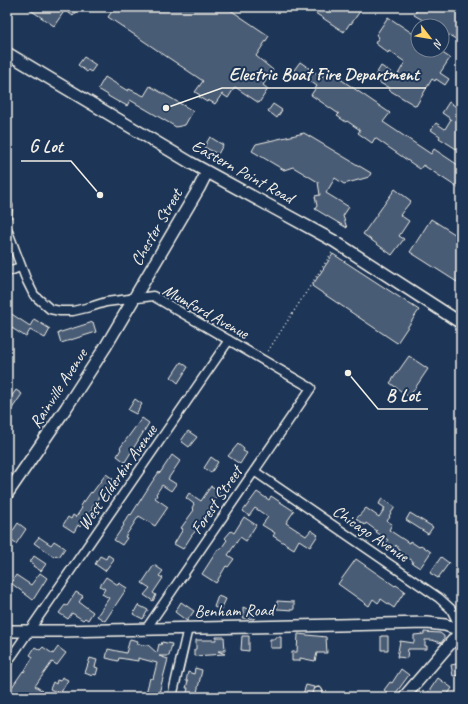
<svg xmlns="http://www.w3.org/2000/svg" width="468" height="704" font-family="Caveat,sans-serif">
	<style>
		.building { fill: #485b74; stroke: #f4f1e8 }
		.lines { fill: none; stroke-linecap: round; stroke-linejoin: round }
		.street-casing { stroke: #f4f1e8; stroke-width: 11 }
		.secondary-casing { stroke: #f4f1e8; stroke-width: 14 }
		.path { stroke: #f4f1e8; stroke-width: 1.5; stroke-dasharray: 1 3; stroke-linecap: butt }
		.street { stroke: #1d3557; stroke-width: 8 }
		.secondary { stroke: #1d3557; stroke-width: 11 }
		.labels { text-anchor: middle; stroke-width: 4; stroke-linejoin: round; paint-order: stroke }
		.street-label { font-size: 17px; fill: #f4f1e8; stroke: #1d3557 }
		.leader { fill: none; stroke: #f4f1e8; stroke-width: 1.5 }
		.callout-dot { fill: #f4f1e8; stroke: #1d3557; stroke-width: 1.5 }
		.callout-label { font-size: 18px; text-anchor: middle; font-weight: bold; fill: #f4f1e8; stroke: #1d3557; stroke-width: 4; stroke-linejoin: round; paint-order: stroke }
	</style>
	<rect width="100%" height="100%" fill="#1d3557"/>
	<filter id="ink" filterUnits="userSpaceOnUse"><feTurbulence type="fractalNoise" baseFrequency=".025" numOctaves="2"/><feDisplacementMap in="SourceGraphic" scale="8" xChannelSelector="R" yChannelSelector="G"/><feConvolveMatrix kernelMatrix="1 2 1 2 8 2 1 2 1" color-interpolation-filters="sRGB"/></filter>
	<g filter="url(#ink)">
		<!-- building -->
		<path class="building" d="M26 7H74L78 10 73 16 65 10 54 26Z
			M115 7H226L269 36 256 56 273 70 263 85 268 89 259 103 235 87 228 98 222 94 215 104 208 100 207 102 199 97 200 95 195 92 203 81 108 17Z
			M306 7H363L351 24 350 23 344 32Z
			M419 7H453L461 12V42L442 31V26H433L414 15Z
			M388 17 418 37V50H438L450 58 440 73 449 79 445 85 436 79 435 81 432 79 416 106 389 90V88L373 79 381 66 397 76 405 62 389 51 388 53 375 43 379 37 376 35Z
			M84 57 96 65 91 72 88 70 87 72 78 65Z
			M300 62 322 77 327 70 390 113 383 122 431 154 434 149 461 167V190L423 165 420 169 375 138 372 143 358 133 360 130 347 121 346 122 337 116 339 114 311 95 317 86 294 70Z
			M105 77 128 91 129 89 144 96 150 86 193 111 185 125 176 127 130 100 127 106 120 102V103L108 96V95L98 89Z
			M449 102 461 110V152L439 138 440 136 431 130 436 123 445 129 451 119 442 113Z
			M273 104 282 110 277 118 268 111Z
			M304 133 371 173 369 177 344 184 335 178 326 193 349 207 343 216 347 228 315 209 317 206 315 196 320 195 318 182 293 167 284 170 252 151 256 144Z
			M210 137 223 145 218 154 204 147Z
			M395 189 411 201 400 215 409 221 399 236 404 239 392 255 363 234Z
			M431 219 461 238V275L457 282 410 252Z
			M333 254 419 310 397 343 312 286Z
			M7 311 30 326 34 319 50 329 45 338 30 330 26 337 7 325Z
			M93 322 96 332 61 343 58 333Z
			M409 356 428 369 409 397 390 383Z
			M181 362 188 367 178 383 171 377Z
			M16 390 22 394 7 416V403Z
			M135 399 142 404 136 414 128 410Z
			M142 418 149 423 125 462 117 456 121 449 120 448Z
			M188 431 197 437 189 447 181 441Z
			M238 444 244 449 243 451 247 453 240 464 228 456Z
			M172 455 180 461 168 479 176 484 171 491 162 485 156 494 157 495 155 498 168 507 155 526 139 516 125 537 127 538 122 545 114 540 124 525 123 524 130 514 131 515 152 482 159 472 160 473Z
			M211 457 218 462 211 473 204 468Z
			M106 474 113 479 106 490 104 489 92 508H93L80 527 78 525 74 532 63 525 68 517 71 519 73 515 76 517 82 508 80 506 83 501 84 502 91 492 92 493Z
			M211 486 220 491 207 512 209 513 203 523 192 535 183 549 174 544 183 529 181 528 194 510 192 508 194 504 186 498 189 493 201 501Z
			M257 492 269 500 271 496 294 511 286 523 306 536 311 530 318 535 310 547 299 540 294 549 273 536 275 533 262 525 268 517 255 508 249 516 243 511Z
			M382 498 395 507 389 516 390 517 387 521 392 524 389 530 409 543 410 541 419 547 421 545 431 552 420 568 412 563 413 561 401 553 396 545 394 548 386 543 388 540 376 532 377 531 366 523 365 525 356 519 366 508 379 517 385 508 379 504Z
			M410 513 433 527 428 534 406 520Z
			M244 517 256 525 246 541 240 537 228 555 234 559 228 567 226 566 216 583 202 574 218 549 220 550 227 540 225 538 231 531 234 533Z
			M18 523 26 529 16 544 8 538Z
			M39 537 51 545 54 541 65 548 59 557 56 555 54 557 34 543Z
			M108 555 114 559 105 571 95 564 100 556 106 559Z
			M34 556 46 564 41 571 33 566 34 564 30 562Z
			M441 557 449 563 438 578 430 573Z
			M356 559 395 586 396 585 405 591 394 608 381 599 378 603 373 599 369 606 338 584Z
			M154 565 163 571 159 576 163 578 153 593 156 595 153 601 144 595 150 588 142 583Z
			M40 573 47 578 33 600 11 583 16 575 31 585Z
			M106 577 118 585 119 583 127 588 105 621 97 616 109 598 102 594 105 589 100 586Z
			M76 592 83 596 79 602 93 612 88 620 85 618 83 620 72 613 68 619 59 613 65 605 67 606Z
			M218 596 226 599 221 610 214 607Z
			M277 601 294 602V610L277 609Z
			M181 602 194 611 187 621 175 612Z
			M138 605 148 610 143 619 133 614Z
			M243 607 254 612V619L243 618Z
			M424 632 440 633 444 636V639L441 643 432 640H425V646H427V649H408L407 658 397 657 400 641 414 643V635L424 634Z
			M298 634 326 637 327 653H317L315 661 300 658V661H292V652H297Z
			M242 636H249V651L241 650Z
			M381 636H388V650H381Z
			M216 637H224L225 651H218L225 654 194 656V650L196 649V640H216Z
			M275 637H281V648H270V639H275Z
			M130 639 138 641 137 644 148 645 157 653 159 644 161 645 162 642 172 644 169 656H159L168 659 158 697H145L150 678 153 679 157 663 138 658V661L119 658 118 661 106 658 108 649 126 653Z
			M35 647 40 650 43 647 53 654 58 647 66 653 57 665 52 662 35 686 43 691 39 697H12L7 694V692L11 686 12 687 23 671 24 672 33 657 30 655Z
			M90 658 97 660 95 667 98 668 96 675 93 674 92 676 85 673Z
			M461 663V675L453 676 451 665Z
			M195 668 202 670 196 697H186L188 688H186L188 681H186L188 672 194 674Z
			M401 669 409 675 393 697 384 690 390 682 392 683Z
			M62 677 68 680 60 694 50 689 53 682 56 684 57 680 60 681Z
			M438 678 452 688 446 697H425Z
			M306 685 314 687 311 697H302Z"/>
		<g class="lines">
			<defs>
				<path id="street" d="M7 215 8 206
					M7 229 26 279 34 295 50 309 60 311H73L90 307 106 302 153 296 311 388 146 629
					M7 272 20 267
					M254 471 439 598 451 609 461 629
					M7 663 229 340
					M172 697 188 628
					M317 697 318 692"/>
				<path id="secondary" d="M7 53 191 163 334 241 461 323
					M7 494 66 408 106 346 199 188 207 172
					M7 631H61L427 623 445 625 461 630
					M404 697 461 631"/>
			</defs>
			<!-- street casing -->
			<use href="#street" class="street-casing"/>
			<!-- secondary casing -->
			<use href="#secondary" class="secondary-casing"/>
			<!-- path -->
			<path class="path" d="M268 351 333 251"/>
			<!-- street -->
			<use href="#street" class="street"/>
			<!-- secondary -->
			<use href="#secondary" class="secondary"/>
		</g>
	</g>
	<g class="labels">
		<!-- street labels -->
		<g class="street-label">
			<text transform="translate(243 171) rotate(29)" y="6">Eastern Point Road</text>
			<text transform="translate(156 227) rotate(-60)" y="6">Chester Street</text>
			<text transform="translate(206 311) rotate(29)" y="6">Mumford Avenue</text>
			<text transform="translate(58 388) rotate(-57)" y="6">Rainville Avenue</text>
			<text transform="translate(117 477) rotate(-55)" y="6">West Elderkin Avenue</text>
			<text transform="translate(216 500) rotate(-56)" y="6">Forest Street</text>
			<text transform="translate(371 533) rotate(34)" y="6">Chicago Avenue</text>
			<text transform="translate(234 610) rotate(-1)" y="6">Benham Road</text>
		</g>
	</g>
	<!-- callouts -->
	<path class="leader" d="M166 108L222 88H426M100 195L71 161H21M348 373L378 409H428"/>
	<g class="callout-dot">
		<circle cx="166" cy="108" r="4"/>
		<circle cx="100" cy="195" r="4"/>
		<circle cx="348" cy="373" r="4"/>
	</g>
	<g class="callout-label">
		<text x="324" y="80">Electric Boat Fire Department</text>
		<text x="46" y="152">G Lot</text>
		<text x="403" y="401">B Lot</text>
	</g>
	<!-- margin -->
	<rect width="468" height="704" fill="none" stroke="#1d3557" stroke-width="24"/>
	<rect x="12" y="12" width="444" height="680" fill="none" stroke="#f4f1e8" stroke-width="1.5" filter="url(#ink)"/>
	<!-- north arrow -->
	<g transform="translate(430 38) rotate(121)"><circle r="19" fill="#1d3557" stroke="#738091"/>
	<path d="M0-3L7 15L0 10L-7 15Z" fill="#ffd166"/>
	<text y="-6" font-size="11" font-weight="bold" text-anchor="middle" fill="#f4f1e8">N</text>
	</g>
</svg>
